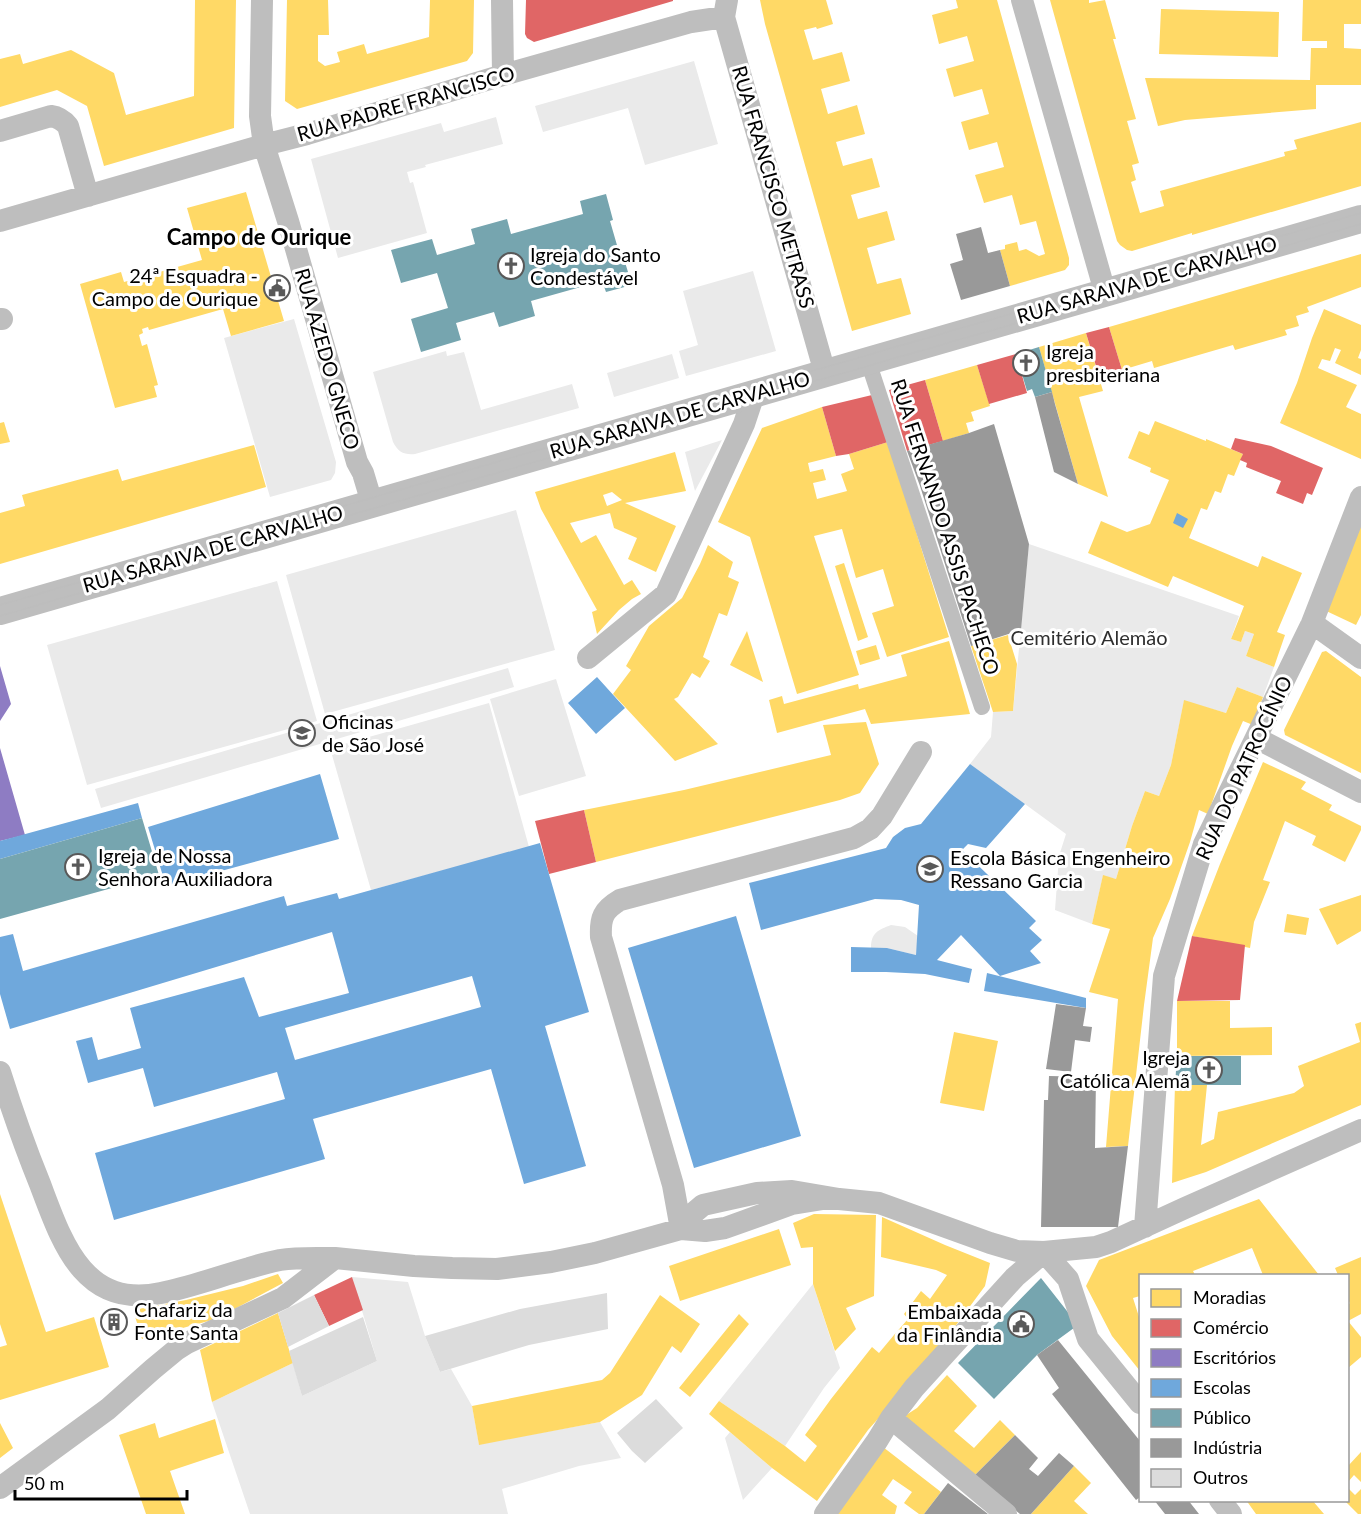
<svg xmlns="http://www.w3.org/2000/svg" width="1361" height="1514" font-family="Lato,sans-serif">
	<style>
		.green { fill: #eaeaea }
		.homes { fill: #ffd966; fill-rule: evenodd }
		.shops { fill: #e06666 }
		.offices { fill: #8e7cc3 }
		.schools { fill: #6fa8dc; fill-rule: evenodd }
		.public { fill: #76a5af }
		.industry { fill: #999 }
		.building { fill: #dcdcdc }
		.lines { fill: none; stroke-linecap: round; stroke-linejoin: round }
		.pedestrian { stroke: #bebebe; stroke-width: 16 }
		.minor { stroke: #bebebe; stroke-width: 22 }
		.tertiary { stroke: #bebebe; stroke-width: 28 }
		.tram { stroke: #bdbdbd; stroke-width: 1.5 }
		.labels { text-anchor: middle; stroke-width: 6; stroke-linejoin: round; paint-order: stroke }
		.street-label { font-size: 20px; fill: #000; stroke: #fff }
		.poi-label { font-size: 20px; fill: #000; stroke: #fff; text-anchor: start }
		.park-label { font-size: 20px; fill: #2f2f2f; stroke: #fff }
		.quarter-label { font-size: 22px; font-weight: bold; fill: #000; stroke: #fff }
	</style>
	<rect width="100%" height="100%" fill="#fff"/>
	<!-- green -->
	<path class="green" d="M694 61 718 144 645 165 628 108 543 132 535 106Z
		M496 117 503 144 425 165 426 167 407 172 410 183 413 182 427 233 338 258 311 159 441 123 444 132Z
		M753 271 776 351 686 376 679 351 698 345 683 291Z
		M294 319 336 462 335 473 331 480 270 497 224 338Z
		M446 351 447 356 464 352 481 410 572 384 579 408 415 454C404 455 398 452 393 442L373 372Z
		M672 354 679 378 614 397 607 373Z
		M722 440 695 491 685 452Z
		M516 510 555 650 325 714 286 575Z
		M1029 544 1239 616 1231 639 1241 642 1245 631 1254 634 1246 656 1274 667 1263 697 1237 687 1226 713 1184 701 1171 765 1159 796 1145 791 1132 826 1116 879 1103 876 1092 924 1055 910 1059 856 1066 834 970 764 991 737 993 712 1013 711Z
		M277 581 317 721 87 785 47 645Z
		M508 668 514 687 101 808 95 789Z
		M556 679 586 776 519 796 490 699Z
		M489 703 529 847 371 890 330 748Z
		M891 925 905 927 918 936 916 955 887 948H871C871 933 878 930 891 925Z
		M352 1277 408 1282 425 1336 440 1372 451 1369 472 1406 479 1444 600 1422 621 1458 579 1466 502 1489 508 1514H250L212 1402 293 1363 302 1396 377 1361Z
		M813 1284 840 1368 824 1388 785 1446 719 1401Z
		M730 1432 772 1468 743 1500 725 1438Z"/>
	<!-- homes -->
	<path class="homes" d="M195 0H236L234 128 104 166 87 106 57 90 0 107V59L20 54 23 64 71 50 114 73 126 115 194 96Z
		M287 0H328L329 35H318V61L325 66 340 62 337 52 364 44 367 54 429 37 430 0H474L473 53 467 61 297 109 285 101Z
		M760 0H826L833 24 817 29 816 27 804 30 813 60 842 52 850 81 821 89 828 114 857 105 865 134 836 142 843 166 872 158 880 187 851 195 858 219 887 211 895 240 867 248 877 284 901 278 911 314 852 331 765 24Z
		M956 0H997L1069 258V265L1065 270 1010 286 1000 250 1005 249V245L1017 242 1019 251 1026 249 1039 256 1045 254 1036 221 1020 225 1012 195 984 203 975 175 1004 167 997 142 969 150 961 122 989 114 982 89 954 97 946 69 974 61 967 36 939 44 932 15 958 8Z
		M1050 0H1089V3L1105 0 1116 39H1113L1136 119 1127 121 1139 163 1132 165 1136 180 1131 182 1140 213 1164 206 1160 191 1285 156 1284 152 1297 149 1294 140 1361 122V186L1192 235V233L1132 251 1127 250 1120 245 1117 241Z
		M1303 0H1361V24H1344V48L1361 49V85H1316V109L1185 120 1158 126 1145 78 1310 80 1311 48H1327V41H1302Z
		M1161 9 1279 12 1278 57 1159 54Z
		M246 192 284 321 231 336 223 309 149 330 148 327 142 329 143 333 139 335 142 346 147 344 158 385 154 386 157 397 115 408 80 284 121 272 124 282 202 260 187 208Z
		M1361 254V287L1307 307 1309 312 1296 316 1299 326 1285 330 1287 335 1235 350 1233 345 1154 368 1152 361 1122 370 1109 327Z
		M1324 309 1361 325V350L1358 358 1361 359V375L1335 363 1341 350 1335 348 1330 361 1322 359 1318 368 1357 385 1346 407 1361 414V459L1280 423 1297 383 1312 338Z
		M1086 333 1103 391 1079 397 1108 497 1078 484 1039 347Z
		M977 365 990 406 971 412 974 421 966 423 969 433 943 441 925 380Z
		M822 407 836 456 808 463 810 472 823 469 826 480 813 483 817 499 847 491 841 474 854 469 849 454 888 442 949 637 887 657 872 613 894 606 883 569 856 578 842 529 814 536 859 675 797 694 750 537 718 522 762 428Z
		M1155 421 1206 441V439L1243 454 1234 476 1228 474 1221 493 1215 491 1207 510 1201 508 1189 538 1258 567 1262 556 1302 573 1277 632 1285 635 1274 667 1246 656 1254 634 1245 631 1241 642 1231 639 1244 606 1173 576 1168 587 1088 553 1101 521 1127 532 1150 524 1169 480 1150 472 1151 468 1128 458 1139 431 1149 435Z
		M4 422 10 442 0 444V423Z
		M254 445 266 487 0 564V513L25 506 22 495 118 469 122 481Z
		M675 452 686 491 625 503 676 526 656 572 628 559 637 538 614 528 610 513 570 523 581 543 596 535 624 585 632 580 641 594 632 599 619 610 597 634 592 612 597 610 541 509 535 492ZM612 492 622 500 607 506 603 495Z
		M1361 525V615L1356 625 1322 609Z
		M708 545 733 562 728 577 739 582 727 616 719 613 703 657 710 661 700 678 692 673 678 697 674 699 718 744 675 761 613 694 631 670 626 666 649 626 682 598 700 564Z
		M844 563 868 637 858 641 835 566Z
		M747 631 763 682 730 665Z
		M1008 635 1017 664 1013 711 993 712 971 646Z
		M949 641 970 714 871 724 865 709 777 733 769 700 782 696 784 704 858 684 859 689 907 676 901 655Z
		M876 645 880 659 860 665 856 651Z
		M1326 651 1361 677V773L1285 735 1284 730 1304 689 1322 652Z
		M1237 687 1263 697 1253 725 1243 721 1232 746 1208 814 1199 810 1190 842 1170 899 1153 938 1144 1005 1128 1146 1106 1147 1118 999 1089 992 1110 929 1092 924 1103 875 1116 879 1132 826 1145 791 1159 796 1171 765 1184 700 1226 713Z
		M866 722 879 764 860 793 840 800 596 862 584 810 684 790 831 755 823 725Z
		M1263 762 1306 782 1301 789 1332 805 1329 810 1361 826V830L1345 862 1312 845 1316 836 1285 821 1263 880 1270 882 1254 922 1250 948 1192 936 1220 864Z
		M1361 895V931L1337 945 1319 909Z
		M1287 914 1309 918 1306 935 1284 932Z
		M1177 1001H1230V1028L1272 1027V1055L1177 1056Z
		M1361 1022V1105L1206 1172 1172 1183 1175 1085H1207L1201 1145 1214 1139 1218 1112 1294 1093 1304 1086 1298 1066 1360 1042 1355 1024Z
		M954 1032 998 1041 984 1111 940 1103Z
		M0 1194 46 1332 94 1317 109 1367 0 1400V1347L7 1345 0 1324Z
		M1259 1199 1319 1275H1263L1252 1248 1193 1271 1195 1275H1140V1296L1133 1298 1140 1320V1371L1112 1336 1086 1286 1099 1260Z
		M814 1214 876 1215 874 1296 846 1308 856 1329 835 1351 813 1284V1247L801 1248 793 1223Z
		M882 1217 945 1245 990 1263 985 1286 928 1363 868 1430 817 1501 772 1468 709 1414 719 1401 785 1446 805 1462 817 1446 805 1435 831 1399 872 1347 879 1353 894 1335 908 1319 904 1314 921 1291 930 1299 947 1275 936 1270 881 1257Z
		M779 1229 791 1265 680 1301 669 1266Z
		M1361 1257V1314L1348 1321 1361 1337V1357L1348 1368V1302L1350 1304 1348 1298V1276L1338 1275 1335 1268Z
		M278 1274 283 1283 216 1319 142 1339 133 1310 186 1300 243 1286Z
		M660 1295 700 1324 681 1353 672 1346 642 1395 600 1422 479 1445 472 1406 602 1380 610 1373Z
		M278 1313 293 1363 212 1402 200 1350Z
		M124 1314 127 1323 104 1329 102 1321Z
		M739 1314 749 1324 690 1397 679 1388Z
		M947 1375 977 1406 954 1431 974 1448 1000 1420 1015 1435 974 1476 903 1417 917 1408Z
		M215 1419 224 1453 170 1471 185 1514H146L119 1435 155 1423 159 1438Z
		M0 1423 13 1448 0 1458Z
		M883 1447 941 1492 924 1514H919L904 1503 912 1492 893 1479 882 1495 897 1506 895 1514H835Z
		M1361 1452V1482L1354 1475 1348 1482V1466Z
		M1074 1466 1091 1483 1074 1501 1088 1514H1031Z
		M1348 1488 1355 1495 1361 1489V1514H1358L1344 1500H1348Z
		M1246 1500H1312L1324 1514H1256Z"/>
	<!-- shops -->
	<path class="shops" d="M526 0H673V1L534 42 527 38 525 34Z
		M1109 327 1122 370 1099 376 1086 333Z
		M1016 354 1027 393 989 404 977 365Z
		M925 380 943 441 907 451 889 390Z
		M872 395 888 442 849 454 836 456 822 407Z
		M1235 438 1271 446 1323 468 1312 495 1307 493 1303 504 1276 493 1281 481 1246 467 1247 463 1240 460 1243 454 1231 449Z
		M584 810 596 862 549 874 535 821Z
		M1192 936 1245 945 1240 1000 1177 1001Z
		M352 1277 363 1310 329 1326 314 1295Z"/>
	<!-- offices -->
	<path class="offices" d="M0 666 11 704 0 721Z
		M0 748 25 835 0 841Z"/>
	<!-- schools -->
	<path class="schools" d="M1177 513 1188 519 1183 528 1173 523Z
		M597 677 625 708 596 734 568 703Z
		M970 764 1025 804 986 848 968 844 962 850 1036 921 1029 928 1042 940 1030 951 1041 963 1000 976 961 935 937 960 972 969 969 983 925 974 886 972H851V947L887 948 916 955 919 905 901 900 875 899 761 930 749 883 886 848 893 837 905 828 921 824Z
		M320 774 339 839 166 886 148 827Z
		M138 803 142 818 0 859V841Z
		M540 843 589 1012 545 1026 586 1166 524 1184 491 1069 313 1119 325 1159 114 1220 95 1153 285 1099 277 1072 154 1107 143 1068 88 1083 76 1041 92 1037 98 1060 141 1048 130 1008 244 977 259 1017 349 993 332 932 10 1029 0 994V937L13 934 23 971 284 896 287 906 337 893 339 899ZM472 976 481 1007 295 1060 285 1028Z
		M736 916 801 1136 694 1168 628 948Z
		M987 973 1086 998V1008L984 991Z"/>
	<!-- public -->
	<path class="public" d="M606 194 613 220 610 221 621 259H624L632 285 606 292 602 281 531 301 535 316 499 327 494 312 456 323 461 340 421 352 411 319 448 308 437 273 401 283 391 250 432 239 437 255 475 244 471 229 507 219 511 234 583 214 580 201Z
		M1039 347 1052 392 1035 397 1032 389 1027 391 1016 354Z
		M142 818 159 875 0 919V859Z
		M1177 1056H1241V1085H1175Z
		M1041 1278 1078 1325 1037 1355 994 1399 958 1363Z"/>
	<!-- industry -->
	<path class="industry" d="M981 227 988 253 1000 250 1010 286 961 300 950 264 963 260 956 234Z
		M1052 392 1055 404 1078 484 1054 472 1035 397Z
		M994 424 1029 544 1021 630 971 646 920 486 907 451 969 433Z
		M1056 1004 1086 1008 1083 1026 1092 1027 1090 1042 1075 1040 1071 1072 1046 1069Z
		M1049 1076 1096 1077 1095 1148 1128 1146 1118 1227H1041L1044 1100H1048Z
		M1058 1340 1140 1441V1497L1136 1500 1052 1394 1059 1388 1037 1355Z
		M1015 1435 1038 1458 1029 1469 1038 1476 1059 1453 1074 1466 1031 1514H1020L974 1476Z
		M948 1483 988 1514H924Z
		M1154 1500H1188L1199 1514H1165Z"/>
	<!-- building -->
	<path class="building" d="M607 1293 608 1329 529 1345 440 1372 425 1336 520 1309Z
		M314 1295 329 1326 288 1347 278 1313Z
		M363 1317 377 1361 302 1396 289 1351Z
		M656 1399 683 1428 645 1463 632 1451 617 1433Z"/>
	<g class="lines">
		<!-- pedestrian -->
		<path class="pedestrian" d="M868 361 982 707"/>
		<!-- minor -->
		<path class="minor" d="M262 0 260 116 264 145 288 221 357 462 363 473 372 503
			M502 0 503 75
			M727 0 724 17 825 373
			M1022 0 1105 292
			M0 131 51 116C58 117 63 120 68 126L88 196
			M0 221 264 145 307 134 503 75 691 22 724 17
			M0 319H2
			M1312 623 1361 658
			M588 658 666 594 744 424 754 394
			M1256 738 1361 792
			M0 1072C12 1110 25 1147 40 1184 62 1242 83 1309 161 1293 191 1287 220 1276 249 1268 259 1265 270 1262 280 1260 298 1257 316 1258 335 1258
			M1145 1227 1164 976 1204 844 1312 623 1361 497
			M681 1229 690 1216 703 1205 757 1193 792 1191 839 1199 879 1203 990 1243 1017 1251 1044 1252 1096 1247 1111 1242 1185 1208 1361 1130
			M681 1229 673 1185 601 937C600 918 603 910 620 900L854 838 870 829 882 816 921 752
			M1044 1252 1068 1279 1088 1339 1140 1403
			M891 1418 1006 1514
			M0 1488 108 1409 153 1369 176 1350 187 1343 283 1298 335 1258 414 1266 452 1268 497 1269 551 1262 595 1253 681 1229 705 1231 725 1228 792 1204 823 1199H839
			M1220 1500 1231 1514
			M825 1514 877 1441 891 1418 914 1388 1015 1277 1044 1252"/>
		<!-- tertiary -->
		<path class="tertiary" d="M0 611 1361 219"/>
		<!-- tram -->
		<path class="tram" d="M0 605 1361 213
			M0 616 1361 224"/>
	</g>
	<!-- icons -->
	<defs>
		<symbol id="church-ring" viewBox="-11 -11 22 22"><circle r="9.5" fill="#fff" stroke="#595959" stroke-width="1.5"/><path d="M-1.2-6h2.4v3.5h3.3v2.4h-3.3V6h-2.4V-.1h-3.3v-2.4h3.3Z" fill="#595959"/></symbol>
		<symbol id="civic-ring" viewBox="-11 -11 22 22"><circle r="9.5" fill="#fff" stroke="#595959" stroke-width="1.5"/><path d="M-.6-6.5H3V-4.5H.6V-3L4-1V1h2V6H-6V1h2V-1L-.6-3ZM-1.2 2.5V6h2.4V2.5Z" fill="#595959"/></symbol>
		<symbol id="school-ring" viewBox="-11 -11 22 22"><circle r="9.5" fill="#fff" stroke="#595959" stroke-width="1.5"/><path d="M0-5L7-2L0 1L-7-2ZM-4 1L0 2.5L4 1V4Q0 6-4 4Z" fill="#595959"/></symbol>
		<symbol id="building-ring" viewBox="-11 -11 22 22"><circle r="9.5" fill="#fff" stroke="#595959" stroke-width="1.5"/><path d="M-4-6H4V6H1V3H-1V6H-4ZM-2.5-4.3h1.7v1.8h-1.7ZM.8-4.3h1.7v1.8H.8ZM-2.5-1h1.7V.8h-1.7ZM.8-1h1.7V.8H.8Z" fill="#595959"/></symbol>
	</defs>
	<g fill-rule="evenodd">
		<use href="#church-ring" x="496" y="251" width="30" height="30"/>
		<use href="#civic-ring" x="262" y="273" width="30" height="30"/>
		<use href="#church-ring" x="1011" y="348" width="30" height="30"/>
		<use href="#school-ring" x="287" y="718" width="30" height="30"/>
		<use href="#church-ring" x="63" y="852" width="30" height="30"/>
		<use href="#school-ring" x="915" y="854" width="30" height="30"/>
		<use href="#church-ring" x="1194" y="1055" width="30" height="30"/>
		<use href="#building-ring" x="99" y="1307" width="30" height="30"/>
		<use href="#civic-ring" x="1006" y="1309" width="30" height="30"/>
	</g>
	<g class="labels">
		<!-- street labels -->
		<g class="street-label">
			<text transform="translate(406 104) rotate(-16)" y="7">RUA PADRE FRANCISCO</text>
			<text transform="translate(773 187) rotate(74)" y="7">RUA FRANCISCO METRASS</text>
			<text transform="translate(1147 280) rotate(-16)" y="7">RUA SARAIVA DE CARVALHO</text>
			<text transform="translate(327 359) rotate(74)" y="7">RUA AZEDO GNECO</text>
			<text transform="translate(680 415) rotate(-16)" y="7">RUA SARAIVA DE CARVALHO</text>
			<text transform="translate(945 527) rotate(72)" y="7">RUA FERNANDO ASSIS PACHECO</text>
			<text transform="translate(213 549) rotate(-16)" y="7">RUA SARAIVA DE CARVALHO</text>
			<text transform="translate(1244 768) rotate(-65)" y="7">RUA DO PATROCÍNIO</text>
		</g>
		<!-- poi labels -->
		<g class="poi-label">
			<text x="530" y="262">Igreja do Santo<tspan x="530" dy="23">Condestável</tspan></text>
			<text x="258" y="283" text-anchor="end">24ª Esquadra -<tspan x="258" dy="23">Campo de Ourique</tspan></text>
			<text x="1046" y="359">Igreja<tspan x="1046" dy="23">presbiteriana</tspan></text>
			<text x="322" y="729">Oficinas<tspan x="322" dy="23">de São José</tspan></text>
			<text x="98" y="863">Igreja de Nossa<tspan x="98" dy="23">Senhora Auxiliadora</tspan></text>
			<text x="950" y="865">Escola Básica Engenheiro<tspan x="950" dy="23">Ressano Garcia</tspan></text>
			<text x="1190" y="1065" text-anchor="end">Igreja<tspan x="1190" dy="23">Católica Alemã</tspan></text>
			<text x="134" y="1317">Chafariz da<tspan x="134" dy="23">Fonte Santa</tspan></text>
			<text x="1002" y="1319" text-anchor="end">Embaixada<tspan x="1002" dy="23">da Finlândia</tspan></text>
		</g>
		<!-- park labels -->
		<g class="park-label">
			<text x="1089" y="645">Cemitério Alemão</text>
		</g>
		<!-- quarter labels -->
		<g class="quarter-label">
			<text x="259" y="245">Campo de Ourique</text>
		</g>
	</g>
	<!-- legend -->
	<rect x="1139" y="1274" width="210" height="228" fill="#ffffff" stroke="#999999" stroke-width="1.5"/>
	<rect x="1151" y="1289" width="30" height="18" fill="#ffd966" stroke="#999999" stroke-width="1.5"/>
	<text x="1193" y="1304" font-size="18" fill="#000000">Moradias</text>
	<rect x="1151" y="1319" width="30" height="18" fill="#e06666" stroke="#999999" stroke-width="1.5"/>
	<text x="1193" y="1334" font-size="18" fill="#000000">Comércio</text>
	<rect x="1151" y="1349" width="30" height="18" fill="#8e7cc3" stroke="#999999" stroke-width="1.5"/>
	<text x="1193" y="1364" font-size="18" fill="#000000">Escritórios</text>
	<rect x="1151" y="1379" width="30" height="18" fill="#6fa8dc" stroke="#999999" stroke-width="1.5"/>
	<text x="1193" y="1394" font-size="18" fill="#000000">Escolas</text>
	<rect x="1151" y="1409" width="30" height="18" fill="#76a5af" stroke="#999999" stroke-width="1.5"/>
	<text x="1193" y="1424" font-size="18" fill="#000000">Público</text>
	<rect x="1151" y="1439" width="30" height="18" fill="#999999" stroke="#999999" stroke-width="1.5"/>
	<text x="1193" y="1454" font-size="18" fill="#000000">Indústria</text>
	<rect x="1151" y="1469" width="30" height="18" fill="#dcdcdc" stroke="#999999" stroke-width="1.5"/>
	<text x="1193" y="1484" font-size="18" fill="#000000">Outros</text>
	<!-- scale -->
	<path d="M15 1490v9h172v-9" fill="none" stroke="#000000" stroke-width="3"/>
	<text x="24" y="1490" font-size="18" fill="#000000" stroke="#ffffff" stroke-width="4.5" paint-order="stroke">50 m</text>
</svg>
